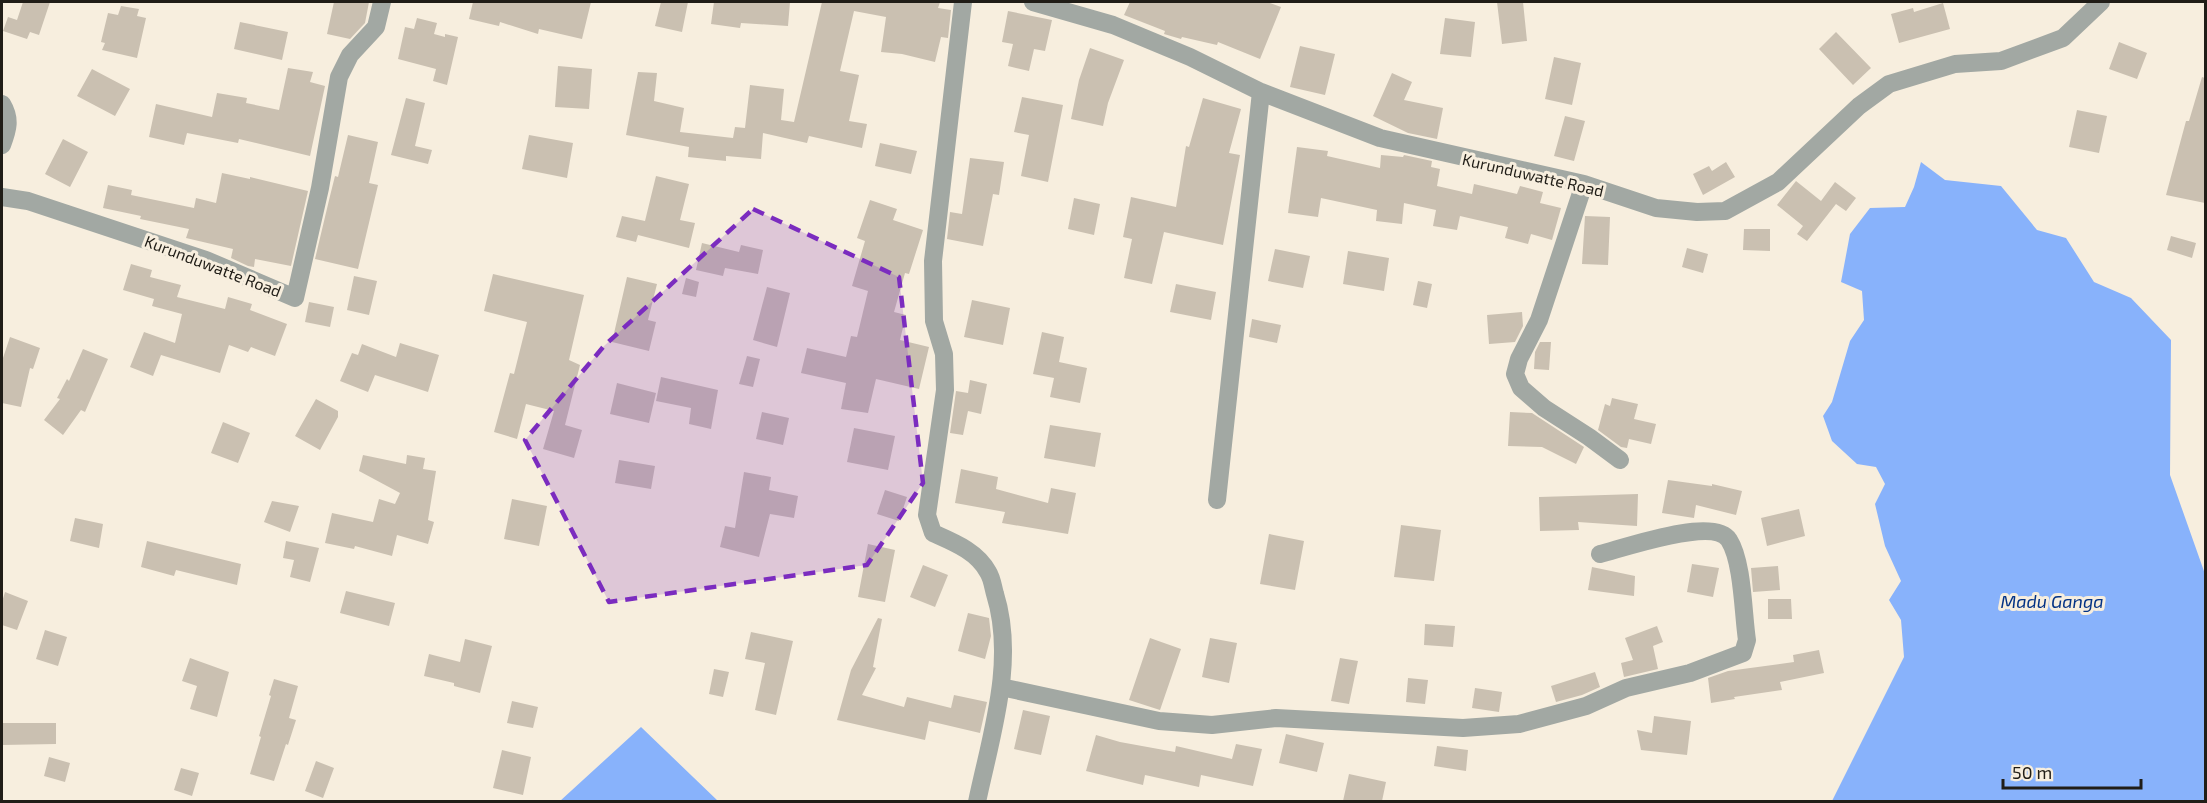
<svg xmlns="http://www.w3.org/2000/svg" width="2207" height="803" font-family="'Exo 2',sans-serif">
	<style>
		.water { fill: #88b2fb }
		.building { fill: #cac0b1 }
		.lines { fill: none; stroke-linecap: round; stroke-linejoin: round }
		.minor { stroke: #a2a8a3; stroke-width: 18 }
		.marked { fill: #7b2cbf; fill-opacity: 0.2; stroke: #7b2cbf; stroke-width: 4.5; stroke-dasharray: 12 8; stroke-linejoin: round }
		.labels { text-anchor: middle; stroke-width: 6; stroke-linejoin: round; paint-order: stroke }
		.street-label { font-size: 16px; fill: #201d17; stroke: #f7eede }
		.water-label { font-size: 18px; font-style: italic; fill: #033284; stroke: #f7eede }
	</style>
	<rect width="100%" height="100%" fill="#f7eede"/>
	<!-- water -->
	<path class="water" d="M1921 162 1945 180 2001 186 2037 230 2066 238 2094 282 2131 298 2171 340 2170 475 2205 574V801H1832L1904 657 1901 620 1889 600 1901 581 1885 546 1875 504 1885 484 1876 467 1857 464 1832 441 1823 416 1832 402 1850 341 1864 320 1862 291 1841 282 1850 234 1870 208 1905 207 1914 187Z
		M641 727 718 801H560Z"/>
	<!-- building -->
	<path class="building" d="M23 2H50L39 35 30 32 27 39 3 31 8 17 17 20Z
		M334 2H369L365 23 350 39 327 34Z
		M473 2H591L582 39 539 29 538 34 500 22 499 26 469 19Z
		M661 2H688L682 32 655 26Z
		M714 2H790L788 26 741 23 740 28 711 24Z
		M822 2H940L938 8 951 10 948 38 941 37 935 62 902 54 881 52 886 17 854 11 840 71 859 75 849 121 867 124 862 148 809 136 807 143 763 133 761 159 726 156V161L688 157 689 147 626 135 638 72 657 73 654 101 684 108 680 132 733 138 735 127 745 128 750 85 784 89 781 120 794 122Z
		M1130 2H1267L1281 7 1260 59 1218 42 1217 45 1182 37 1181 39 1164 34 1165 31 1124 15Z
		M1497 2H1523L1527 41 1502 44Z
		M1943 3 1950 29 1899 43 1891 14 1913 8 1914 12Z
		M121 6 139 9 137 16 146 18 137 58 102 50 105 43 101 42 108 13 118 15Z
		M1008 11 1052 20 1045 51 1034 49 1029 71 1008 66 1013 44 1002 42Z
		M417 18 437 23 434 34 445 37V34L458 37 447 85 433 81 436 69 398 59 405 27 414 29Z
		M1445 18 1475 22 1471 57 1440 54Z
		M240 22 288 32 282 60 234 49Z
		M1836 32 1871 68 1853 85 1819 49Z
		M2119 42 2147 53 2137 79 2109 69Z
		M1300 46 1335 54 1325 95 1290 87Z
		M1090 48 1124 60 1108 103 1103 126 1071 119 1079 80Z
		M1554 57 1581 63 1572 105 1545 99Z
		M558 66 592 69 589 109 555 107Z
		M288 68 313 72 310 82 325 86 310 156 239 139 238 143 187 133 184 145 149 137 156 104 212 117 217 93 247 98 246 103 279 110Z
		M92 69 130 89 115 116 77 96Z
		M1392 73 1412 82 1404 100 1443 108 1437 139 1408 133 1373 116Z
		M2202 77 2205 78V203L2166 195 2186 121H2189Z
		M1022 97 1063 105 1048 182 1021 176 1029 135 1014 132Z
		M406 98 425 103 415 146 432 150 428 164 391 155Z
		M1203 98 1241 109 1229 153 1240 155 1223 245 1164 232 1152 284 1124 278 1132 239 1123 237 1131 197 1176 207 1186 146 1189 147Z
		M2077 110 2107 116 2099 153 2069 147Z
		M1565 116 1585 121 1574 161 1554 156Z
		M348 135 378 142 369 183 378 185 358 269 315 259 330 196 335 176 338 177Z
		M529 135 573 143 567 178 522 169Z
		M63 139 88 152 70 187 45 174Z
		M880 143 917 151 911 174 875 166Z
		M1297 147 1328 151 1327 156 1380 168 1381 155 1403 157 1404 155 1432 161 1431 167 1440 169 1437 186 1472 194 1474 184 1517 194 1520 186 1543 192 1540 203 1561 208 1552 240 1531 234 1528 244 1505 238 1508 227 1460 216 1457 230 1433 226 1436 210 1404 203 1402 224 1376 221 1377 210 1321 198 1318 217 1288 213Z
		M970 158 1004 162 999 195 993 194 983 246 947 239 950 212 962 214Z
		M1726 162 1735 177 1703 195 1693 174 1709 166 1712 171Z
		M222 173 250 179V177L308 191 291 266 255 259 254 267 248 266 231 258 233 249 186 238 189 229 140 219 141 216 103 208 108 185 132 190 131 195 194 208 196 198 216 203Z
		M656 176 689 184 680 220 695 223 689 248 638 235 636 242 616 237 622 216 645 221Z
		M1796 181 1821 201 1835 182 1856 198 1846 211 1836 204 1807 241 1797 234 1803 226 1777 205Z
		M1074 198 1100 204 1094 235 1068 229Z
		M870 200 897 209 893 220 923 230 909 274 905 273 894 312 906 315 900 340 929 347 919 389 876 379 868 413 841 409 846 383 801 373 807 348 846 357 851 336 857 337 868 291 852 286 865 241 857 238Z
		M1585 216 1610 217 1608 265 1582 264Z
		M1744 229H1770V251L1743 250Z
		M2171 236 2196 243 2192 258 2167 250Z
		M702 243 739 252 741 245 763 250 758 274 725 268 723 276 696 270Z
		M1687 248 1708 254 1703 273 1682 267Z
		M1275 249 1310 256 1303 288 1268 281Z
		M1348 251 1389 258 1384 291 1343 284Z
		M131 264 152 270 150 277 181 285 177 297 225 309 228 297 252 304 250 310 287 324 275 356 251 347 248 352 229 345 220 373 161 355 153 376 130 367 144 332 175 343 182 314 152 306 154 299 123 290Z
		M493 274 584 295 569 360 580 365 565 425 582 430 574 458 543 449 554 411 526 404 517 439 494 432 510 373 514 374 527 322 484 311Z
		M354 276 377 281 369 315 347 310Z
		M627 277 657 284 648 320 656 322 649 351 612 342Z
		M686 278 699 282 696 297 682 294Z
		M1418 281 1432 284 1427 308 1413 305Z
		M1176 284 1216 292 1211 320 1170 312Z
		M767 287 790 293 777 347 753 340Z
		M972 300 1010 308 1003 345 964 337Z
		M309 302 334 307 330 327 305 322Z
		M1522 312 1523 326 1515 342 1489 344 1487 315Z
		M1252 319 1281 325 1277 343 1249 337Z
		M1042 332 1064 337 1059 362 1087 368 1080 403 1050 397 1054 378 1033 374Z
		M10 337 40 348 33 369 30 368 21 407 2 403V361Z
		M1540 342H1551L1549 370 1534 369 1535 352Z
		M400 343 439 355 428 392 375 375 368 392 340 381 352 353 358 355 362 344 396 357Z
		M83 349 108 359 85 412 81 410 63 435 44 420 60 399 57 398 67 379 69 381Z
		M747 356 760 359 753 387 739 384Z
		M661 377 718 390 711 429 689 424 691 408 656 401Z
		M970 380 987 384 981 414 968 411 963 435 950 433 956 391 968 393Z
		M617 383 656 393 649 423 610 414Z
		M1612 398 1638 404 1634 419 1656 424 1651 444 1629 439 1627 448 1621 447 1598 430 1605 404 1610 406Z
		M316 399 338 411V417L320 450 295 436Z
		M762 412 789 418 783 445 756 439Z
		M1510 412 1532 413 1584 447 1576 464 1542 447 1508 446Z
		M223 422 250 433 238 463 211 453Z
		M1050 425 1101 433 1095 467 1044 458Z
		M854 428 895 436 888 470 847 462Z
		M363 455 406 464 407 455 425 458 423 469 436 471 428 520 434 522 428 544 397 535 392 556 355 546 354 549 325 543 332 513 373 522 379 499 395 504 400 493 359 471Z
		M619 460 655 466 651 489 615 483Z
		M961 469 998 477 996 489 1048 503 1051 488 1076 493 1068 534 1002 523 1005 512 955 503Z
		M744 472 771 477 769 490 798 496 794 518 770 514 759 557 720 547 725 526 735 528Z
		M1668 480 1712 486V484L1742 491 1736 515 1696 505 1694 518 1662 513Z
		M885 490 907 497 899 521 877 514Z
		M1638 494 1637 526 1578 522 1579 530 1540 531 1539 497Z
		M512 499 547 506 539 546 504 539Z
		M272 501 299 506 290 532 264 522Z
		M1799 509 1805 536 1767 546 1761 518Z
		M75 518 103 524 99 548 70 541Z
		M1401 525 1441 530 1434 581 1394 577Z
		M1269 534 1304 541 1295 590 1260 584Z
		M147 541 241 564 237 585 176 570 174 576 141 567Z
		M286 541 319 548 310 582 290 577 294 560 283 558Z
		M868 544 895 550 885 602 858 597Z
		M1692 564 1719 568 1713 597 1687 592Z
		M923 565 948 575 935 607 910 597Z
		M1778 566 1780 590 1753 592 1751 568Z
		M1592 567 1635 576 1634 596 1588 590Z
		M346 591 395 603 389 626 340 613Z
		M5 592 28 601 17 630 2 625V602Z
		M1768 599H1791L1792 619H1768Z
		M968 613 989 618 991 636 985 659 958 651Z
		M878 618 882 619 873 667 876 668 862 695 904 707 907 697 951 708 954 695 987 702 980 733 929 721 925 740 837 720 851 670Z
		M1425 624 1455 626 1453 647 1424 645Z
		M1657 626 1663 642 1653 646 1658 669 1624 677 1621 663 1633 660 1625 638Z
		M45 630 67 637 58 666 36 659Z
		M751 632 793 641 776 715 755 710 765 663 745 659Z
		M1150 638 1181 649 1160 710 1129 700Z
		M1210 638 1237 643 1229 683 1202 677Z
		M465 639 492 646 480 693 454 686V683L424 676 429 654 460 662Z
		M1819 650 1824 673 1780 682 1782 690 1734 697 1735 699 1711 703 1708 678 1728 671 1794 662 1793 655Z
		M190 658 229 672 217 717 190 709 197 686 182 681Z
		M1340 658 1358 661 1349 704 1331 701Z
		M714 669 729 672 723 697 709 694Z
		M1595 672 1600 687 1582 695 1556 702 1551 686Z
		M1408 678 1428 680 1425 704 1406 702Z
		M274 679 298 686 289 718 296 720 288 745 286 744 274 781 250 774 261 737 259 736 271 696 269 695Z
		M1475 688 1502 692 1499 712 1472 708Z
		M512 701 538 707 533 728 507 723Z
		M1023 710 1050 716 1041 755 1014 749Z
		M1654 716 1691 721 1687 755 1641 750 1637 730 1652 733Z
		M2 723H56V744L2 745Z
		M1286 734 1324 743 1317 772 1279 763Z
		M1096 735 1120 742 1175 752 1176 746 1232 759 1236 744 1262 749 1253 786 1201 775 1199 787 1145 775 1143 785 1086 771Z
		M1437 746 1468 750 1466 771 1434 766Z
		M502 750 531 757 523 795 493 788Z
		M49 757 70 763 65 782 44 776Z
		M316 761 334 768 323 798 305 791Z
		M181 768 199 773 192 796 174 790Z
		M1349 774 1386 782 1382 801H1343Z"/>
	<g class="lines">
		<!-- minor -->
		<path class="minor" d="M963 2 933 261 934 321 944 354 945 390 927 515 933 533C953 542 977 551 988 572 992 578 993 587 995 594 1016 661 991 735 977 802
			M1033 2 1113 25 1190 57 1261 92 1380 138 1584 184 1656 208 1697 212 1725 211 1778 182 1859 106 1889 84 1955 64 2001 61 2063 38 2101 2
			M2 104C11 119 8 129 2 145
			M1584 184 1539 320 1519 359 1515 374 1521 388 1544 408 1589 437 1620 460
			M2 197 28 201 206 260 295 298 320 188 339 77 350 55 376 27 382 2
			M1217 500 1261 92
			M1001 687 1159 721 1212 725 1276 718 1463 728 1519 724 1586 706 1626 688 1690 673 1743 653 1747 640C1743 614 1743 562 1729 540 1714 516 1624 548 1600 554"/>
	</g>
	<!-- marked area -->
	<path class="marked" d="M753 209 899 277 923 483 867 565 609 602 525 440 604 346Z"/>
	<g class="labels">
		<!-- street labels -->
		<g class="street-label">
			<text transform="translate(1533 175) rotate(13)" y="6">Kurunduwatte Road</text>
			<text transform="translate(213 266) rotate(21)" y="6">Kurunduwatte Road</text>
		</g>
		<!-- water labels -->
		<g class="water-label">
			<text x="2052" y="608">Madu Ganga</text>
		</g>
	</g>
	<!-- border -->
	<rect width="2207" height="803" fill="none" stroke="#201d17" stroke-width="6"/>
	<!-- scale -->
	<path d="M2003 779v9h138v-9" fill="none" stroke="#201d17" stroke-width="3"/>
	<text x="2012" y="779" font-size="18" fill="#201d17" stroke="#f7eede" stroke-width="4.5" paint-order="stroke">50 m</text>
</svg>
